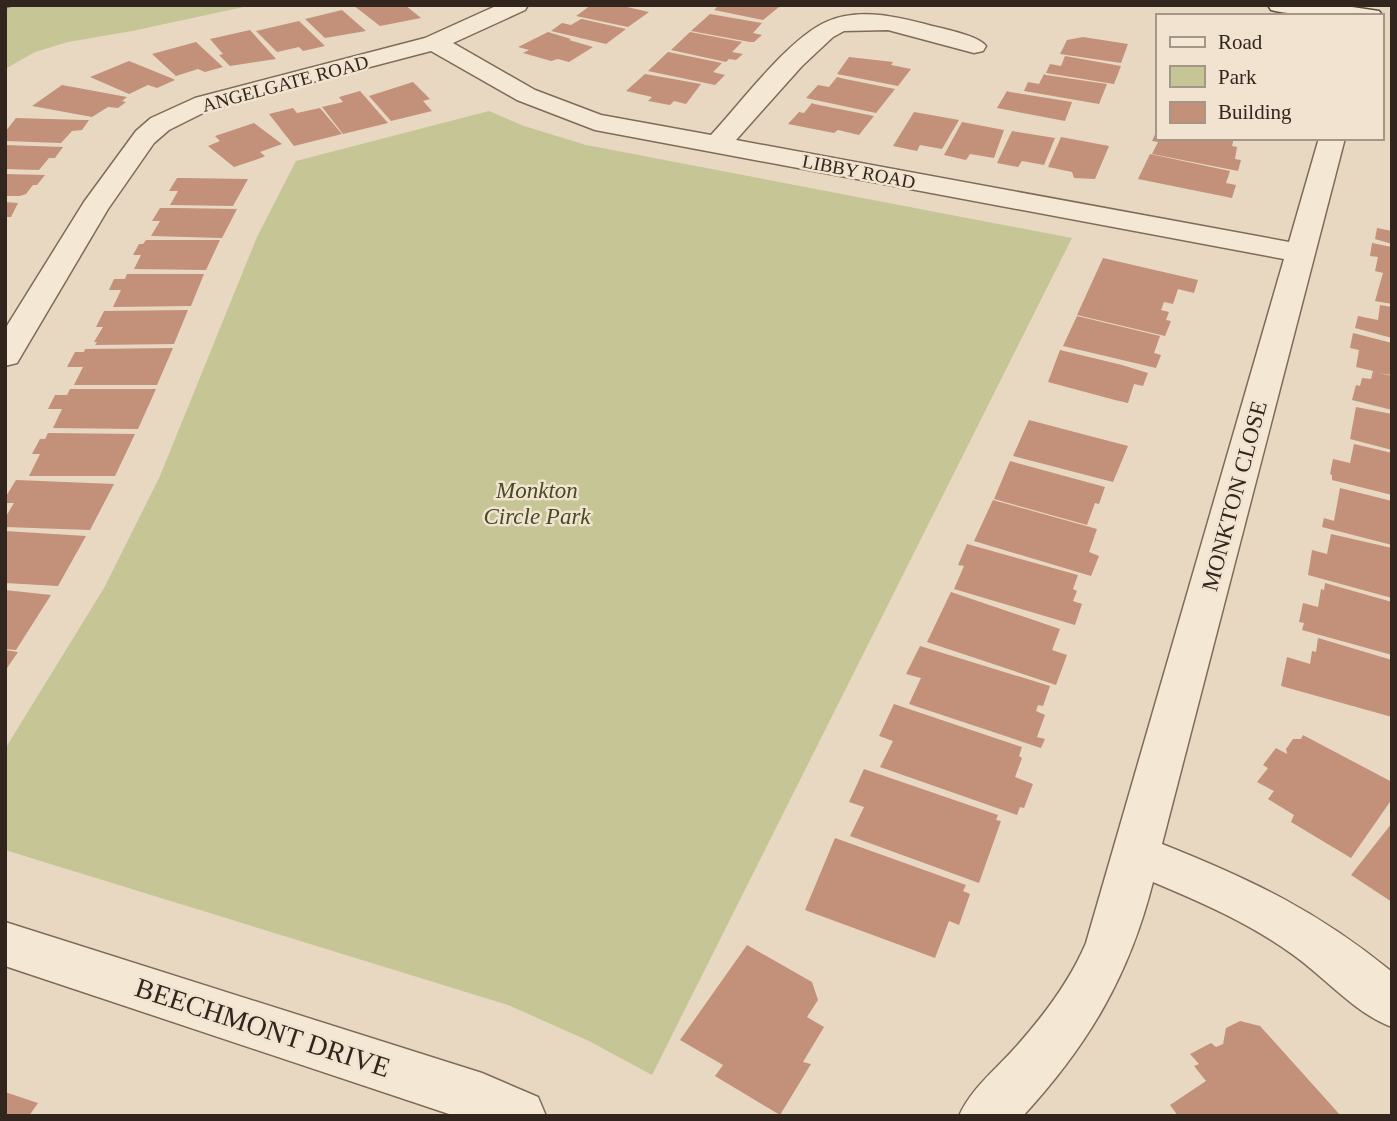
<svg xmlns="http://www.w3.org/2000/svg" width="1397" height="1121" font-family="Georgia,serif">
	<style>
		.green { fill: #c5c596 }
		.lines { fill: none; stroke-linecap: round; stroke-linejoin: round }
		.stream { fill: #6b887e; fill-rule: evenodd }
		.building { fill: #c3907a }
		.street-casing { stroke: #806a5a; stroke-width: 3 }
		.secondary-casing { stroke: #624c3e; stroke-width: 3 }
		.street { fill: #f4e7d3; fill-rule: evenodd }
		.secondary { fill: #f4e7d3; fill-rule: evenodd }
		.labels { text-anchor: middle; stroke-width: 5; stroke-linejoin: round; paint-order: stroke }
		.far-street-label { font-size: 19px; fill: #31251d; stroke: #f1e3cf }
		.park-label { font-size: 23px; font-style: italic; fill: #464b26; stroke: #f1e3cf }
		.street-label { font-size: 23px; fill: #31251d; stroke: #f1e3cf }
		.near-street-label { font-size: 28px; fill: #31251d; stroke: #f1e3cf }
	</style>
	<rect width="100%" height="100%" fill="#e8d8c1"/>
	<!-- green -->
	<path class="green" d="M5 5H253L132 31 68 42 35 52 5 69Z
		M489 111 524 126 586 145 1072 238 652 1075 589 1041 508 1005 5 850V749L104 588 160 476 257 237 296 161Z"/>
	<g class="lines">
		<!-- stream -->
		<path class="stream" d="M5 5H18L5 9Z"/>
	</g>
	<!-- building -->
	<path class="building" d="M353 5H405L421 18 380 26Z
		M591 5H618L649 12 628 27 576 16Z
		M719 5H777L779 7 763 20 714 10Z
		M342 10 366 31 325 38 305 19Z
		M710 14 762 23 753 33 762 35 754 42H750L691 31Z
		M581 19H582L626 29 606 44 551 31 562 23 571 25Z
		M299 21 325 46 303 51 299 47 277 52 256 31Z
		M250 30 276 59 230 66 219 55 223 54 210 39Z
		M548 32 571 39 569 40 593 47 569 62 558 59 551 61 523 53 529 50 518 47Z
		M690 32 742 42 732 52 743 54 736 60 729 59 726 62 671 50Z
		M1083 37 1128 44 1121 63 1060 54 1067 40Z
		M196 42 223 67 205 72 198 69 176 76 152 54Z
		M668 52 722 63 713 72 725 75 715 85 648 71Z
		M1065 56 1121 66 1114 84 1046 73 1050 64 1061 66Z
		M849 57 893 62 891 65 911 69 898 86 837 74Z
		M129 61 171 78 175 80 157 88 148 85 129 94 90 77Z
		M645 74 701 84 686 104 674 101 670 105 648 101 652 97 626 91Z
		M1044 74 1046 75 1107 84 1099 104 1024 91 1028 82 1039 84Z
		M837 77 845 79 895 89 876 113 806 98 818 85 829 87Z
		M413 82 430 99 423 101 432 111 391 121 369 96Z
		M62 85 127 97 122 101 126 102 118 108 108 107 92 117 32 106Z
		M360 91 388 123 343 134 322 107 343 102 339 97Z
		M1007 91 1010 92 1072 102 1065 121 997 108Z
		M812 103 814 104 874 116 859 135 838 130 834 133 788 124 799 112 804 113Z
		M293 108 297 113 320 108 342 134 294 146 269 114Z
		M914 112 959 120 942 149 920 145 917 151 893 146Z
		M16 118 84 120H89L82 130 72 131 61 143 5 141V132Z
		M962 122 1004 130 994 158 970 154 966 160 944 155Z
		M254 123 282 144 260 152 265 156 261 158 234 167 208 146 220 141 215 136Z
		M1157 130V138H1234L1232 146 1237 147 1235 159 1241 160 1238 171 1152 154 1158 142 1152 141Z
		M1012 131 1055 138 1044 165 1022 161 1018 167 997 163Z
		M1061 137 1109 146 1095 179 1074 178 1072 172 1048 167Z
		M5 145 63 147 55 158H49L39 170 5 169Z
		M1150 154 1230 171 1226 183 1236 185 1232 198 1138 179Z
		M5 174 45 175 37 185H33L26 194 20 196H5Z
		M177 178H185L248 179 233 206 170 205 178 191H169Z
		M5 202 18 203 11 217H5Z
		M160 208H175L237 209 222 238 151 236 160 221H152Z
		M1377 228 1392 231V244L1375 239Z
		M146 240H220L206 270 134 269 141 255H133L139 244H143Z
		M1372 243 1392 247V304L1375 301 1383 273 1375 271 1378 257 1370 256Z
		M1103 258 1198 280 1194 293 1178 289 1173 304 1164 302 1161 310 1169 312 1166 320 1171 321 1165 336 1077 315Z
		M127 274H204L191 306 113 307 121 290H109L114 279H125Z
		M1380 305 1392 307V338L1355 328 1358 316 1378 320Z
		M188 310 174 344 95 345 97 342H94L103 327H96L104 311Z
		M1077 316 1160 336 1154 353 1161 355 1156 368 1063 346Z
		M1353 333 1392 343V375L1379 373 1392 376V410L1352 400 1356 385 1360 386 1362 378 1371 379 1373 371 1356 367 1359 350 1350 348Z
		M173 348 157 385H74L83 367H67L75 352H84L85 349Z
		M1060 350 1122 365 1148 373 1143 386 1134 384 1128 403 1115 400 1048 382Z
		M70 389H156L138 429 53 428 62 409H48L55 395H67Z
		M1356 407 1392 414V450L1350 439Z
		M1029 420 1128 446 1113 482 1013 456Z
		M48 433 135 434 115 476H29L40 454H32L40 439H45Z
		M1354 444 1392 453V495L1332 480V475L1330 474 1333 459 1350 463Z
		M1010 461 1105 487 1099 504 1095 503 1087 525 994 499Z
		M16 480 114 484 90 530 5 527V518L14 503H5V498Z
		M1340 488 1392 501V545L1322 527 1324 518 1334 521Z
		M993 500 1097 529 1089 552 1099 556 1091 576 974 541Z
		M5 531 86 536 58 586 5 583Z
		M1331 534 1392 548V598L1308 575 1312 550 1327 554Z
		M967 544 1078 575 1073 589 1077 591 1073 601 1082 604 1075 625 954 589 964 566 958 565Z
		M1325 583 1392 602V655L1302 630 1304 623 1299 622 1303 603 1318 607 1321 589 1324 590Z
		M5 590 51 595 16 650 5 649Z
		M951 592 1060 629 1052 650 1067 655 1056 685 927 642Z
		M1318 638 1392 660V717L1281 686 1287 657 1310 664 1312 651 1316 652Z
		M920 646 1050 686 1043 706 1038 705 1036 711 1045 715 1037 737 1045 739 1041 748 909 704 921 678 906 674Z
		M5 650 18 652 5 671Z
		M894 704 1022 747 1019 756 1022 758 1015 777 1033 784 1024 808 1020 807 1017 815 880 767 893 741 879 736Z
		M1303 735 1392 782V799L1351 858 1291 822 1294 815 1268 799 1274 791 1257 782 1268 768 1263 765 1276 748 1287 754 1286 749 1293 739H1301Z
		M864 769 998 815 996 820 1001 821 979 883 850 836 864 807 849 802Z
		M1392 823V902L1351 875Z
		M835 838 966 885 963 891 970 894 959 925 949 921 935 958 805 910Z
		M747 945 812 982 818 1000 807 1017 824 1027 803 1062 811 1064 780 1115 715 1076 723 1065 680 1040Z
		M1240 1021 1260 1026 1341 1116H1178L1170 1105 1206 1081 1194 1066 1199 1064 1190 1054 1211 1043 1216 1047 1223 1044 1226 1028Z
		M5 1092 38 1103 29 1116H5Z"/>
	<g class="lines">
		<defs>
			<path id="street" d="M498 5H528L525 10 453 43 535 90 601 115 711 135C740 104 788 39 826 22 859 7 899 17 932 26 945 29 979 36 986 46L983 51 974 53 888 30 844 31 833 37 802 66 736 140 1289 242 1319 138H1345L1162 844C1252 880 1316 910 1392 972V1027C1354 1013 1325 977 1292 954 1249 923 1201 902 1153 882 1129 976 1089 1044 1023 1116H959C971 1089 994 1071 1013 1050 1042 1018 1069 983 1086 943L1284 259 595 130 517 100 431 51 213 108 169 130 154 143 108 209 17 363 5 366V329L84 202 136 131 151 118 195 98 425 38Z
				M5 922 482 1073 538 1097 546 1116H455L5 966Z"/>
			<path id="secondary" d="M1268 5H1339L1379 11 1383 16C1352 12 1307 19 1271 10Z"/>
		</defs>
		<!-- street casing -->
		<use href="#street" class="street-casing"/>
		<!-- secondary casing -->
		<use href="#secondary" class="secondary-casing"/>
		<!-- street -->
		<use href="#street" class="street"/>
		<!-- secondary -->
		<use href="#secondary" class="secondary"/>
	</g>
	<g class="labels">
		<!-- far-street labels -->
		<g class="far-street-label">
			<text transform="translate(285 83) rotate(-15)" y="7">ANGELGATE ROAD</text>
			<text transform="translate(859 171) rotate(11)" y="7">LIBBY ROAD</text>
		</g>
		<!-- park labels -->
		<g class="park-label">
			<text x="537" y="498">Monkton<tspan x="537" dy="26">Circle Park</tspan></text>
		</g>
		<!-- street labels -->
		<g class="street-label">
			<text transform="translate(1234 496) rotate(-75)" y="8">MONKTON CLOSE</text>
		</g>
		<!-- near-street labels -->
		<g class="near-street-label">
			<text transform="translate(263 1027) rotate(18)" y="10">BEECHMONT DRIVE</text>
		</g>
	</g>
	<!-- border -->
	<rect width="1397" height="1121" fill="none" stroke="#31251d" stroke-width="14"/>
	<!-- legend -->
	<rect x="1156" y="14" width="228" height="126" fill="#f1e3cf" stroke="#a49788" stroke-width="2"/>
	<rect x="1170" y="37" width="35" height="10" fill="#f4e7d3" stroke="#a49788" stroke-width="2"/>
	<text x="1218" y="49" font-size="21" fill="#31251d">Road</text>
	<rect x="1170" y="66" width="35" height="21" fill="#c5c596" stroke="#a49788" stroke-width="2"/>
	<text x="1218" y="84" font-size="21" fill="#31251d">Park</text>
	<rect x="1170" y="102" width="35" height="21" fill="#c3907a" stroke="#a49788" stroke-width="2"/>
	<text x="1218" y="119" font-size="21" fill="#31251d">Building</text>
</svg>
